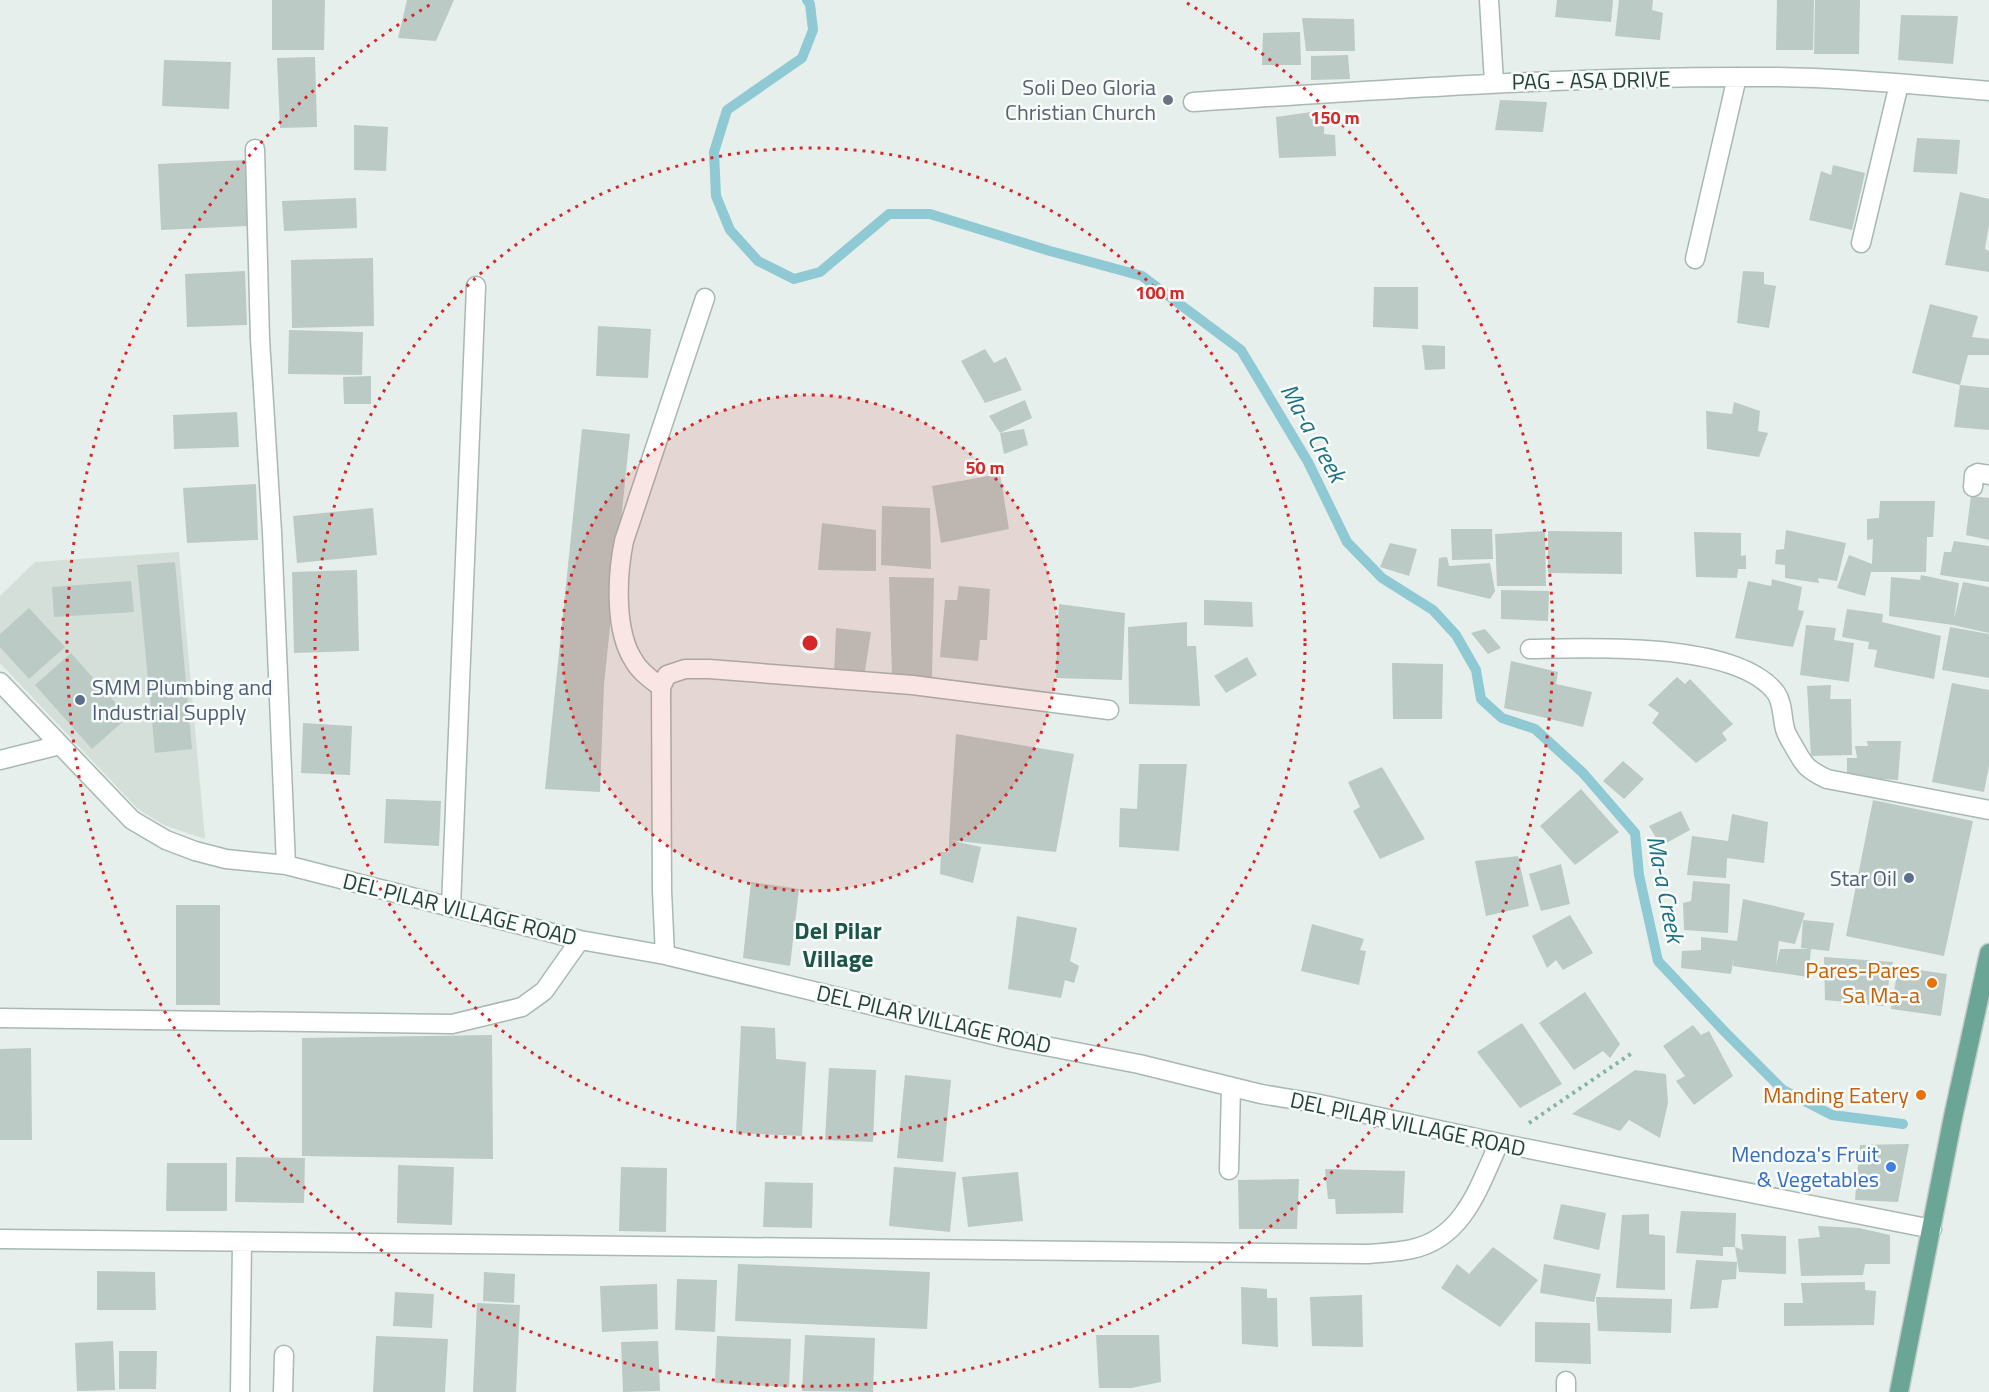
<svg xmlns="http://www.w3.org/2000/svg" width="1989" height="1392" font-family="'Titillium Web',sans-serif">
	<style>
		.built { fill: #d4dfda }
		.lines { fill: none; stroke-linecap: round; stroke-linejoin: round }
		.stream { stroke: #8ec9d4; stroke-width: 10 }
		.building { fill: #bbcac4 }
		.minor-casing { stroke: #a8b8b2; stroke-width: 21 }
		.major-casing { stroke: #c2cac8; stroke-width: 21 }
		.path { stroke: #86b3a5; stroke-width: 4; stroke-dasharray: 3 4.5; stroke-linecap: butt }
		.minor { stroke: #fff; stroke-width: 18 }
		.major { stroke: #6aa596; stroke-width: 18 }
		.ring { fill: none; stroke: #d62828; stroke-width: 3; stroke-dasharray: 3 6 }
		.worship-dot { fill: #6b7280; stroke: #f7fbf9; stroke-width: 2 }
		.service-dot { fill: #5c6f8a; stroke: #f7fbf9; stroke-width: 2 }
		.food-dot { fill: #e8710a; stroke: #f7fbf9; stroke-width: 2 }
		.shop-dot { fill: #3f7fe0; stroke: #f7fbf9; stroke-width: 2 }
		.labels { text-anchor: middle; stroke-width: 5; stroke-linejoin: round; paint-order: stroke }
		.street-label { font-size: 22px; fill: #24423a; stroke: #f7fbf9 }
		.worship-label { font-size: 22px; fill: #5b616d; stroke: #f7fbf9; text-anchor: end }
		.service-label { font-size: 22px; fill: #4e5e75; stroke: #f7fbf9; text-anchor: start }
		.food-label { font-size: 22px; fill: #c56008; stroke: #f7fbf9; text-anchor: end }
		.shop-label { font-size: 22px; fill: #366cbe; stroke: #f7fbf9; text-anchor: end }
		.water-label { font-size: 24px; font-style: italic; fill: #1c6f80; stroke: #f7fbf9 }
		.neighbourhood-label { font-size: 24px; font-weight: bold; fill: #1f5548; stroke: #f7fbf9 }
		.centre { fill: #d62828; stroke: #f7fbf9; stroke-width: 3 }
		.ring-label { font-size: 18px; text-anchor: middle; font-weight: bold; fill: #d62828; stroke: #f7fbf9; stroke-width: 5; stroke-linejoin: round; paint-order: stroke }
	</style>
	<rect width="100%" height="100%" fill="#e6efeb"/>
	<!-- built -->
	<path class="built" d="M179 552 205 839 164 825 138 809 0 663V596L35 562Z"/>
	<g class="lines">
		<!-- stream -->
		<path class="stream" d="M807 0 810 4 813 30 802 58 727 110 714 152 716 196 730 230 758 261 794 279 820 272 889 214H930L1050 251 1142 276 1241 350 1308 462 1347 542 1382 578 1433 610 1456 635 1476 670 1481 699 1502 718 1535 729 1583 773 1635 833 1639 875 1658 961 1725 1032 1783 1090 1832 1115 1903 1124"/>
	</g>
	<!-- building -->
	<path class="building" d="M272 0H325L324 50H272Z
		M407 0H454L436 41 398 38Z
		M1557 0H1613L1611 22 1555 17Z
		M1619 0H1653L1652 10 1663 13 1660 40 1615 36Z
		M1777 0H1814L1813 50H1776Z
		M1815 0H1860L1859 54H1814Z
		M1901 15 1958 16 1953 64 1898 60Z
		M1302 18 1354 19 1355 51H1306Z
		M1300 32 1301 65H1262L1263 33Z
		M1348 55 1350 79 1311 80V56Z
		M315 57 317 127 280 128 277 58Z
		M164 60 231 62 229 109 162 106Z
		M1500 100 1547 102 1543 132 1495 130Z
		M1325 110 1324 134 1335 135 1336 156 1279 158 1276 117Z
		M354 125 388 127 386 171 354 170Z
		M1917 138 1960 140 1957 174 1913 172Z
		M246 160 248 226 161 230 158 164Z
		M1833 165 1865 173 1852 230 1809 220 1821 171 1831 175Z
		M1960 192 1989 199V225L1985 249 1989 251V272L1945 265Z
		M356 198 357 228 284 231 282 201Z
		M373 258 374 326 292 328 291 260Z
		M245 271 247 325 187 327 185 274Z
		M1743 271 1764 272V284L1776 286 1769 328 1737 323Z
		M1374 287H1418V329L1373 327Z
		M1930 304 1978 316 1972 337 1989 339V355H1968L1960 385 1912 373Z
		M598 326 651 329 648 378 596 376Z
		M289 330 363 332 362 375 288 374Z
		M1422 345 1445 346V369L1425 370Z
		M985 349 994 363 1006 357 1022 390 985 403 961 361Z
		M371 376V404H344L343 377Z
		M1960 385 1989 388V430L1954 427Z
		M1025 400 1032 418 1000 433 989 416Z
		M1734 402 1760 411 1758 431 1768 433 1759 457 1707 449 1706 411 1732 414Z
		M237 412 239 447 174 449 173 415Z
		M582 429 630 434 604 685 600 792 545 789Z
		M1024 429 1028 445 1004 454 1000 433Z
		M1000 474 1009 529 941 543 932 486Z
		M256 484 258 540 187 543 183 488Z
		M1971 496 1989 498V540L1966 535Z
		M1880 501H1935L1933 537H1927L1926 572H1871L1865 596 1837 588 1849 555 1872 564 1873 539 1867 540V519L1879 518Z
		M882 506 930 508 931 569 881 565Z
		M373 508 377 555 297 563 293 516Z
		M822 523 876 530V571L818 570Z
		M1451 529H1492L1493 559 1452 560Z
		M1786 530 1846 543 1837 581 1818 578 1819 583 1785 578V565L1775 564 1776 550 1784 549Z
		M1545 531 1546 586H1497L1495 534Z
		M1548 531 1622 532V574L1548 573Z
		M1694 532 1741 533V556L1746 555V569H1738L1737 578 1696 577Z
		M1954 541 1989 546V582L1940 575 1944 552H1951Z
		M1390 543 1417 549 1409 576 1380 567Z
		M1447 557 1449 566 1490 563 1495 591 1490 599 1437 586 1439 558Z
		M175 562 192 749 155 753 137 565Z
		M357 570 359 651 294 653 292 572Z
		M1921 575 1959 583 1954 619 1963 582 1989 587V633L1953 625 1889 616 1891 577 1920 580Z
		M889 577 934 578 932 678 892 676Z
		M1772 579 1802 587 1798 610 1804 611 1793 647 1735 638 1748 581 1771 586Z
		M131 581 134 612 54 617 52 587Z
		M959 586 990 589 987 640H980L978 661 940 657 945 600H957Z
		M1501 590 1549 591 1548 621 1501 619Z
		M1204 600 1252 602 1253 627 1204 625Z
		M1059 604 1125 613 1122 680 1056 678Z
		M29 608 65 647 29 679 0 647V634Z
		M1847 609 1883 614 1882 622 1941 636 1934 679 1874 667 1877 650 1868 649 1869 642 1842 637Z
		M1187 622V646H1196L1200 706 1129 704 1128 627Z
		M1806 625 1836 628 1834 640 1854 643 1849 682 1800 675Z
		M1950 627 1989 634V678L1942 670Z
		M836 628 871 632 864 677 834 673Z
		M1485 629 1501 648 1488 654 1471 633Z
		M71 653 128 717 92 749 35 685Z
		M1247 657 1257 675 1226 693 1214 676Z
		M1511 661 1558 672 1556 684 1592 692 1583 727 1504 708Z
		M1392 663 1443 664 1442 719H1393Z
		M1677 677 1685 684 1690 679 1733 724 1722 733 1727 740 1696 763 1652 723 1659 713 1648 705Z
		M1952 683 1989 690V766L1984 792 1932 782Z
		M1831 685 1830 699H1851L1852 755 1811 756 1807 686Z
		M303 723 352 726 350 775 301 773Z
		M956 734 1074 754 1056 852 949 840Z
		M1867 741H1901L1898 780 1847 777V758H1857L1855 746H1868Z
		M1623 761 1644 779 1624 799 1603 781Z
		M1139 764H1187L1179 851 1119 847 1120 808 1137 809Z
		M1382 767 1425 839 1380 859 1353 811 1360 807 1348 782Z
		M1581 789 1619 832 1575 865 1540 826Z
		M386 799 441 801 439 846 384 843Z
		M1873 800 1973 821 1944 956 1846 936Z
		M1681 811 1690 830 1661 846 1649 826Z
		M1732 814 1768 822 1764 863 1727 858 1726 878 1687 875 1692 836 1728 841Z
		M949 840 981 847 973 883 940 874 941 852H949Z
		M1518 856 1529 906 1486 916 1475 861Z
		M1561 864 1570 904 1541 911 1529 874Z
		M1693 881 1730 884 1728 933 1684 930 1683 903 1691 901Z
		M751 882 799 889 790 966 743 958Z
		M1743 899 1805 913 1795 944 1779 941 1776 965 1780 949H1809L1801 948 1803 920 1834 923 1829 951 1811 949 1808 977 1733 966 1734 957 1731 974 1681 968 1682 951 1701 950V937L1737 941Z
		M176 905H220V1005H176Z
		M1570 915 1593 953 1563 970 1556 960 1547 968 1532 936Z
		M1017 916 1077 928 1070 961 1079 966 1074 983 1065 980 1061 998 1008 989Z
		M1312 924 1364 939 1360 950 1366 951 1359 985 1301 971Z
		M1824 957 1893 962 1884 1006 1825 1000Z
		M1898 967 1947 974 1941 1016 1891 1009Z
		M1585 992 1620 1044 1610 1058 1603 1051 1574 1070 1539 1023Z
		M1522 1023 1562 1084 1520 1108 1477 1052Z
		M1693 1025 1701 1035 1709 1031 1733 1076 1694 1105 1676 1081 1685 1076 1663 1046Z
		M741 1026 775 1028 776 1059 806 1062 802 1136 736 1133Z
		M492 1035 493 1159 302 1156V1038Z
		M31 1048 32 1140H0V1049Z
		M829 1068 876 1070 873 1142 825 1140Z
		M1635 1070 1666 1074 1668 1103 1660 1138 1629 1120 1620 1131 1572 1114Z
		M905 1075 951 1080 943 1162 897 1158Z
		M1909 1144 1898 1202 1855 1200 1860 1145Z
		M236 1157 305 1158 304 1203 235 1202Z
		M167 1163H227V1211H166Z
		M398 1165 454 1167 452 1225 397 1223Z
		M621 1167 667 1168 666 1232 619 1231Z
		M894 1167 956 1172 950 1232 889 1226Z
		M1325 1169 1405 1171 1403 1213 1336 1214 1335 1199H1328Z
		M1018 1172 1023 1221 968 1227 962 1177Z
		M1299 1179 1297 1229H1239L1238 1180Z
		M765 1182 813 1183 812 1228 763 1227Z
		M1561 1204 1606 1213 1599 1250 1553 1239Z
		M1681 1211 1736 1213 1735 1247 1743 1250 1741 1234 1786 1236V1274L1739 1272 1735 1247H1723V1256L1676 1253Z
		M1649 1214V1234L1665 1236V1290L1616 1288 1622 1215Z
		M1818 1226 1859 1228 1890 1235V1264H1865L1863 1275 1801 1276 1798 1239 1820 1237Z
		M1493 1247 1538 1280 1500 1327 1441 1288 1457 1264 1469 1274Z
		M1696 1260 1737 1262 1736 1279 1722 1280 1718 1308 1690 1309Z
		M738 1264 930 1272 927 1329 735 1321Z
		M1544 1264 1601 1274 1594 1302 1540 1293Z
		M97 1271 155 1272 156 1310H97Z
		M484 1272 515 1274 514 1303 483 1301Z
		M677 1279 717 1280 715 1332 675 1330Z
		M1865 1282V1290L1876 1291 1874 1325 1784 1326V1303H1803L1801 1283Z
		M657 1284 658 1329 602 1332 600 1286Z
		M1241 1287 1267 1289V1298H1277L1278 1347 1242 1344Z
		M395 1292 434 1294 432 1328 393 1326Z
		M1362 1295 1363 1347 1312 1346 1310 1297Z
		M1596 1297 1672 1299 1671 1333 1598 1331Z
		M477 1303 520 1305 516 1392H473Z
		M1535 1322 1590 1323 1591 1364 1535 1362Z
		M805 1335 875 1338 873 1392 802 1391Z
		M1096 1335H1159L1161 1382 1131 1388H1099Z
		M376 1336 448 1339 445 1392H373Z
		M717 1336 791 1339 789 1387 715 1383Z
		M113 1341 115 1390 77 1391 75 1343Z
		M658 1341 660 1391 623 1392 621 1342Z
		M119 1351H157L156 1389H119Z"/>
	<g class="lines">
		<defs>
			<path id="minor" d="M1489 0 1494 82
				M1193 102C1377 90 1560 77 1745 77 1826 76 1908 84 1989 91
				M255 149 260 339 272 532 286 865
				M1861 243 1899 84
				M1695 259 1737 77
				M1973 487 1974 475 1978 473 1989 475
				M1530 649C1590 648 1737 641 1776 693 1783 703 1782 718 1785 729 1786 734 1790 740 1793 745 1804 765 1806 769 1827 779L1989 810
				M0 682 132 820 166 840 195 851 226 859 286 865 580 940 665 955 1014 1040 1139 1064 1261 1094 1315 1103 1499 1143 1932 1229
				M661 687C652 680 640 672 634 661 614 631 617 575 624 541L705 298
				M0 760 60 745
				M451 907 476 286
				M665 955 662 891 661 687 667 675 685 669H709L912 685 1109 710
				M0 1018 452 1024 522 1007 544 991 580 940
				M1229 1170 1231 1087
				M0 1239 1367 1254C1382 1253 1398 1252 1412 1249 1464 1238 1479 1186 1499 1143
				M240 1392 242 1242
				M283 1392 284 1355
				M1566 1392V1381"/>
			<path id="major" d="M1899 1392 1953 1117 1989 953"/>
		</defs>
		<!-- minor casing -->
		<use href="#minor" class="minor-casing"/>
		<!-- major casing -->
		<use href="#major" class="major-casing"/>
		<!-- path -->
		<path class="path" d="M1529 1123 1632 1053"/>
		<!-- minor -->
		<use href="#minor" class="minor"/>
		<!-- major -->
		<use href="#major" class="major"/>
	</g>
	<!-- distance rings -->
	<circle cx="810" cy="643" r="248" fill="#d62828" fill-opacity=".12"/>
	<g class="ring">
		<circle cx="810" cy="643" r="248"/>
		<circle cx="810" cy="643" r="495"/>
		<path d="M1187 3A743 743 0 1 1 433 3"/>
	</g>
	<!-- markers -->
	<circle class="worship-dot" cx="1168" cy="100" r="6"/>
	<g class="service-dot">
		<circle cx="80" cy="700" r="6"/>
		<circle cx="1909" cy="878" r="6"/>
	</g>
	<g class="food-dot">
		<circle cx="1932" cy="983" r="6"/>
		<circle cx="1921" cy="1095" r="6"/>
	</g>
	<circle class="shop-dot" cx="1891" cy="1167" r="6"/>
	<g class="labels">
		<!-- street labels -->
		<g class="street-label">
			<text transform="translate(1591 80) rotate(-1)" y="8">PAG - ASA DRIVE</text>
			<text transform="translate(460 909) rotate(14)" y="8">DEL PILAR VILLAGE ROAD</text>
			<text transform="translate(934 1019) rotate(13)" y="8">DEL PILAR VILLAGE ROAD</text>
			<text transform="translate(1408 1124) rotate(12)" y="8">DEL PILAR VILLAGE ROAD</text>
		</g>
		<!-- worship labels -->
		<g class="worship-label">
			<text x="1156" y="95">Soli Deo Gloria<tspan x="1156" dy="25">Christian Church</tspan></text>
		</g>
		<!-- service labels -->
		<g class="service-label">
			<text x="92" y="695">SMM Plumbing and<tspan x="92" dy="25">Industrial Supply</tspan></text>
			<text x="1897" y="886" text-anchor="end">Star Oil</text>
		</g>
		<!-- food labels -->
		<g class="food-label">
			<text x="1920" y="978">Pares-Pares<tspan x="1920" dy="25">Sa Ma-a</tspan></text>
			<text x="1909" y="1103">Manding Eatery</text>
		</g>
		<!-- shop labels -->
		<g class="shop-label">
			<text x="1879" y="1162">Mendoza's Fruit<tspan x="1879" dy="25">&amp; Vegetables</tspan></text>
		</g>
		<!-- water labels -->
		<g class="water-label">
			<text transform="translate(1313 433) rotate(61)" y="8">Ma-a Creek</text>
			<text transform="translate(1665 889) rotate(79)" y="8">Ma-a Creek</text>
		</g>
		<!-- neighbourhood labels -->
		<g class="neighbourhood-label">
			<text x="838" y="939">Del Pilar<tspan x="838" dy="28">Village</tspan></text>
		</g>
	</g>
	<circle cx="810" cy="643" r="9" class="centre"/>
	<g class="ring-label">
		<text x="1335" y="124">150 m</text>
		<text x="1160" y="299">100 m</text>
		<text x="985" y="474">50 m</text>
	</g>
</svg>
